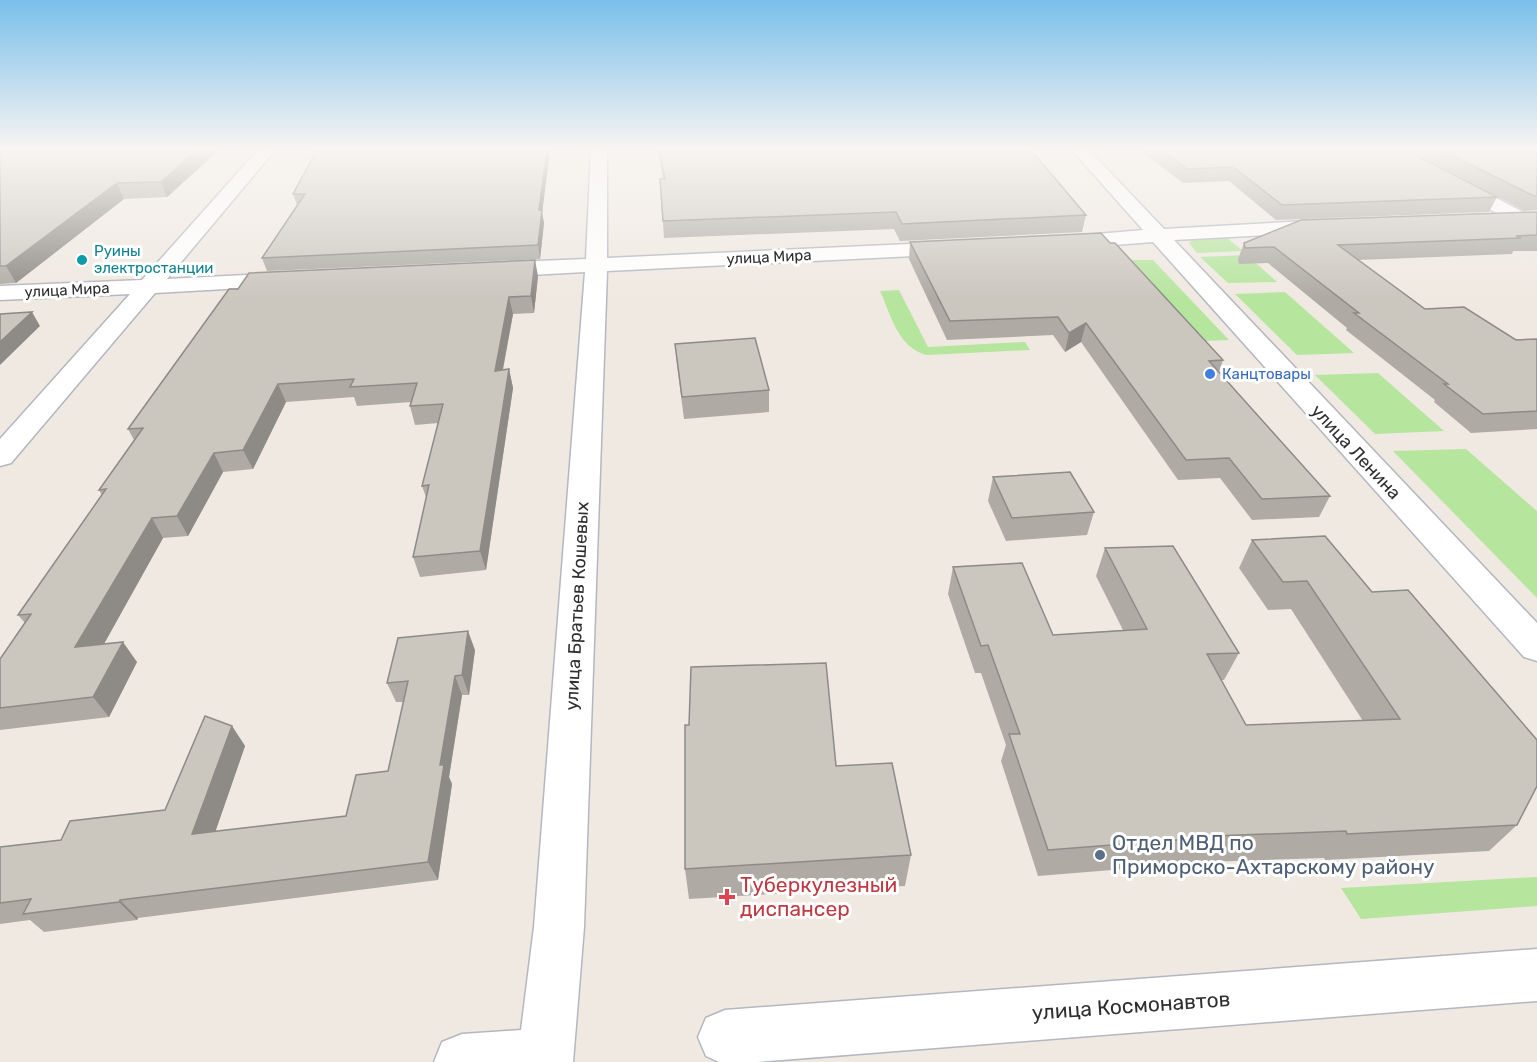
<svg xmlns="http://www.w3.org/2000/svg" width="1537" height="1062" font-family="Rubik,sans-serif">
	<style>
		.green { fill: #b6e59e }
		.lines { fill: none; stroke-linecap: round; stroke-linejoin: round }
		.minor-casing { stroke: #b4b7c1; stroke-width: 3 }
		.minor { fill: #fff; fill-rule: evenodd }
		.wall { fill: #afaba4 }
		.shaded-wall { fill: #8e8b86 }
		.building { fill: #cbc7bf; stroke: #8e8b86; stroke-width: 1.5 }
		.culture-dot { fill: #0f9aa8; stroke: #fff; stroke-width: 2 }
		.shop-dot { fill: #3f7fe0; stroke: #fff; stroke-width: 2 }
		.service-dot { fill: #5c6f8a; stroke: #fff; stroke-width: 2 }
		.health-dot { fill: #e0444e; stroke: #fff; stroke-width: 2 }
		.labels { text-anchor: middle; stroke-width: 6; stroke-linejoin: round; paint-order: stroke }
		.far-culture-label { font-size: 15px; fill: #0d838f; stroke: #fff; text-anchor: start }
		.far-street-label { font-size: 15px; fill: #2e2e2e; stroke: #fff }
		.far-shop-label { font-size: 15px; fill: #366cbe; stroke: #fff; text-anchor: start }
		.street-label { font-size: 18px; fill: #2e2e2e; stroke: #fff }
		.near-service-label { font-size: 21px; fill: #4e5e75; stroke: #fff; text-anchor: start }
		.near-health-label { font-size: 21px; fill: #be3a42; stroke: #fff; text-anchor: start }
		.near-street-label { font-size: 21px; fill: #2e2e2e; stroke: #fff }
	</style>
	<rect width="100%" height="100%" fill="#efe9e1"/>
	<!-- green -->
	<path class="green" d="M1225 236 1243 251 1197 253 1189 243C1197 235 1214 237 1225 236Z
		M1247 255 1277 282 1228 283 1200 257Z
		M1131 260H1153L1229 340 1203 341Z
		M899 290 928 347 1025 342 1030 350 927 355C898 348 891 315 880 291Z
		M1285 292 1354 353 1297 355 1235 294Z
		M1378 373 1444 431 1375 434 1315 375Z
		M1466 449 1537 511V598L1393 451Z
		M1537 877V906L1361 919 1341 888Z"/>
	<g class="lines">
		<defs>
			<path id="minor" d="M258 150H275L167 279 286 273 294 275 297 280 294 285 155 293 11 463 0 466V439L130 294 0 300V286L142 280Z
				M591 150H607V258L954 242 961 244 964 248 961 252 954 254 607 271 584 927 573 1062H434L442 1042 462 1034 521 1030 534 927 585 272 493 277 485 275 482 270 485 265 493 263 586 259Z
				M1072 150H1089L1164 229 1325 220 1332 222 1335 226 1332 230 1325 232 1174 240 1537 623V661L1524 657 1153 242 1063 249 1056 247 1053 243 1056 239 1063 237 1143 230Z
				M1384 150H1404L1529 215 1532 219 1529 223H1515L1386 153Z
				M1537 949V1001L757 1062H719L706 1056 698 1037 706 1018 725 1010Z"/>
		</defs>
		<!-- minor casing -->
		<use href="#minor" class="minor-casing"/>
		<!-- minor -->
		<use href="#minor" class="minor"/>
	</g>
	<!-- wall -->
	<path class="wall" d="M0 150H219L167 197 124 199 16 283 0 284Z
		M319 150H550L542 213 544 223 540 259 267 271 262 258 297 205 293 194Z
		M658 150H1034V153L1086 215 1082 232 900 241 894 229 664 238 660 179H663Z
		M1139 150H1406L1497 197 1489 212 1276 220 1229 181 1183 183Z
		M1408 150H1537V210L1525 211Z
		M1537 212V251H1513L1512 254 1358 260 1425 309 1516 340 1537 339V429L1471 433 1434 402 1435 400 1346 330 1347 328 1268 263 1239 264 1238 259 1244 243Z
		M910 242 1110 243 1223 360 1219 372 1330 496 1319 517 1252 520 1220 478 1178 480 1081 342 1065 352 1053 335 947 340 909 259Z
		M538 276 534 313 513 314 503 370 509 369 513 388 486 570 420 577 413 557 426 497 422 486 438 423 415 425 410 406 411 402 357 406 354 397 286 402 253 469 223 472 188 536 163 538 104 644 137 662 109 717 0 730V659L25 623 18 615 102 495 99 490 134 440 128 429Z
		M675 344 769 390V412L684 419 677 365Z
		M993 477 1094 512 1087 535 1006 541 988 501Z
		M1325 536 1517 825 1489 851 1325 860 1324 858 1175 863 1174 865 1038 876 1001 761 1006 745 981 673H975L948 594 953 567 1053 635 1123 630 1096 576 1105 548 1239 653 1224 680H1221L1246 725 1363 721 1291 609 1268 610 1239 568 1252 540Z
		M475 650 469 695H462L449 777 452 784 438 880 138 918 137 920 44 932 30 920 0 924V847L61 840 165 810 232 726 245 746 215 832 346 816 388 771 403 702H396L387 683Z
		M836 766 911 855 905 886 689 899 685 869Z"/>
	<!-- shaded-wall -->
	<path class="shaded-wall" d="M197 150H219L167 197 161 182Z
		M547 150H550L542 213 544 223 540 259 538 245 539 210Z
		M117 183 124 199 16 283 6 266Z
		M535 260 538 276 534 313 531 296Z
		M509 297 513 314 499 389 495 371Z
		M32 312 40 326 0 365V342Z
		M1086 323 1081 342 1065 352 1069 333Z
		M509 369 513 388 486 570 480 551Z
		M278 384 286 402 253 469 243 450Z
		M214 453 223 472 188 536 177 516Z
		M152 518 163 538 91 667 75 647Z
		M468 631 475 650 469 695 462 675Z
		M123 642 137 662 109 717 93 697Z
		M455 676 462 695 449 777 452 784 438 880 428 862 440 765Z
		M232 726 245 746 208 853 192 834Z
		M120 900 138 918 137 920 119 902Z"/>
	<!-- building -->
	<path class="building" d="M0 150H197L161 182 117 183 6 266H0Z
		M319 150H547L539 210H542L538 245 262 258 305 194H293L316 152Z
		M659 150H1031L1086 215 902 224 896 212 663 221 660 179H665Z
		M1161 150H1406L1497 197 1282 205 1233 167 1187 169Z
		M1441 150H1537V196H1534Z
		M1537 212V235L1516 236 1521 238 1338 245 1425 309 1464 307 1516 340 1537 339V411L1483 414 1444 384H1448L1354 313H1359L1274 247 1245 248 1244 243 1301 220Z
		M1101 233 1110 243H1115L1223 360 1209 361 1330 496 1262 499 1229 458 1186 460 1086 323 1069 333 1058 317 950 321 910 242Z
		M535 260 531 296 509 297 495 371 509 369 480 551 413 557 429 485 422 486 443 404 410 406 417 383 350 387 354 379 278 384 243 450 214 453 177 516 152 518 75 647 123 642 93 697 0 708V659L31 614 18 615 106 489 99 490 143 428 128 429 229 289H238L249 273Z
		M32 312 0 342V314Z
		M755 338 769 390 682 397 675 344Z
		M1070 472 1094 512 1012 518 993 477Z
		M1325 536 1372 592 1408 590 1537 740V786L1517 825 1347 834 1346 831 1188 837 1189 839 1048 850 1009 734H1020L988 645 981 646 953 567 1022 563 1053 635 1147 629 1105 548 1173 546 1239 653 1207 654 1246 725 1400 719 1307 581 1283 582 1252 540Z
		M468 631 462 675 455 676 440 765H444L428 862 120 900 119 902 23 914 31 899 0 903V847L61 840 70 821 165 810 205 716 232 726 192 834 346 816 356 775 388 771 408 681 387 683 398 638Z
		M826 663 836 766 892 763 911 855 685 869V725H689L691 667Z"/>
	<!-- sky -->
	<linearGradient id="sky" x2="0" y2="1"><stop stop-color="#7abfeb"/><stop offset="0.5" stop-color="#f8f5f2"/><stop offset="1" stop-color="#f8f5f2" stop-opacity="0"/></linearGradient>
	<rect width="1537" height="298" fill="url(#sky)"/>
	<!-- markers -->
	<circle class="culture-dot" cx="82" cy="260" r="6"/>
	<circle class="shop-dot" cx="1210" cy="374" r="6"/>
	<circle class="service-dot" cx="1100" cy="855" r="6"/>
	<path class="health-dot" d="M724 888h6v6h6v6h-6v6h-6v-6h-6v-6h6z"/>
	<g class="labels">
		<!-- far-culture labels -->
		<g class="far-culture-label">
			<text x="94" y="256">Руины<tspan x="94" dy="17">электростанции</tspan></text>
		</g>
		<!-- far-street labels -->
		<g class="far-street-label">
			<text transform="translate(769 257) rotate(-3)" y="5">улица Мира</text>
			<text transform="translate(67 290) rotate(-3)" y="5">улица Мира</text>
		</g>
		<!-- far-shop labels -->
		<g class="far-shop-label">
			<text x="1222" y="379">Канцтовары</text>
		</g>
		<!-- street labels -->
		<g class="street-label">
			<text transform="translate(1356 452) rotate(47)" y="6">улица Ленина</text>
			<text transform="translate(577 606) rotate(-87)" y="6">улица Братьев Кошевых</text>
		</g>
		<!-- near-service labels -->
		<g class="near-service-label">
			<text x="1112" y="850">Отдел МВД по<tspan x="1112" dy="24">Приморско-Ахтарскому району</tspan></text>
		</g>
		<!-- near-health labels -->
		<g class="near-health-label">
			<text x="740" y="892">Туберкулезный<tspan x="740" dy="24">диспансер</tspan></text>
		</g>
		<!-- near-street labels -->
		<g class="near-street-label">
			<text transform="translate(1131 1006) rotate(-4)" y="7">улица Космонавтов</text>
		</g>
	</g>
</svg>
